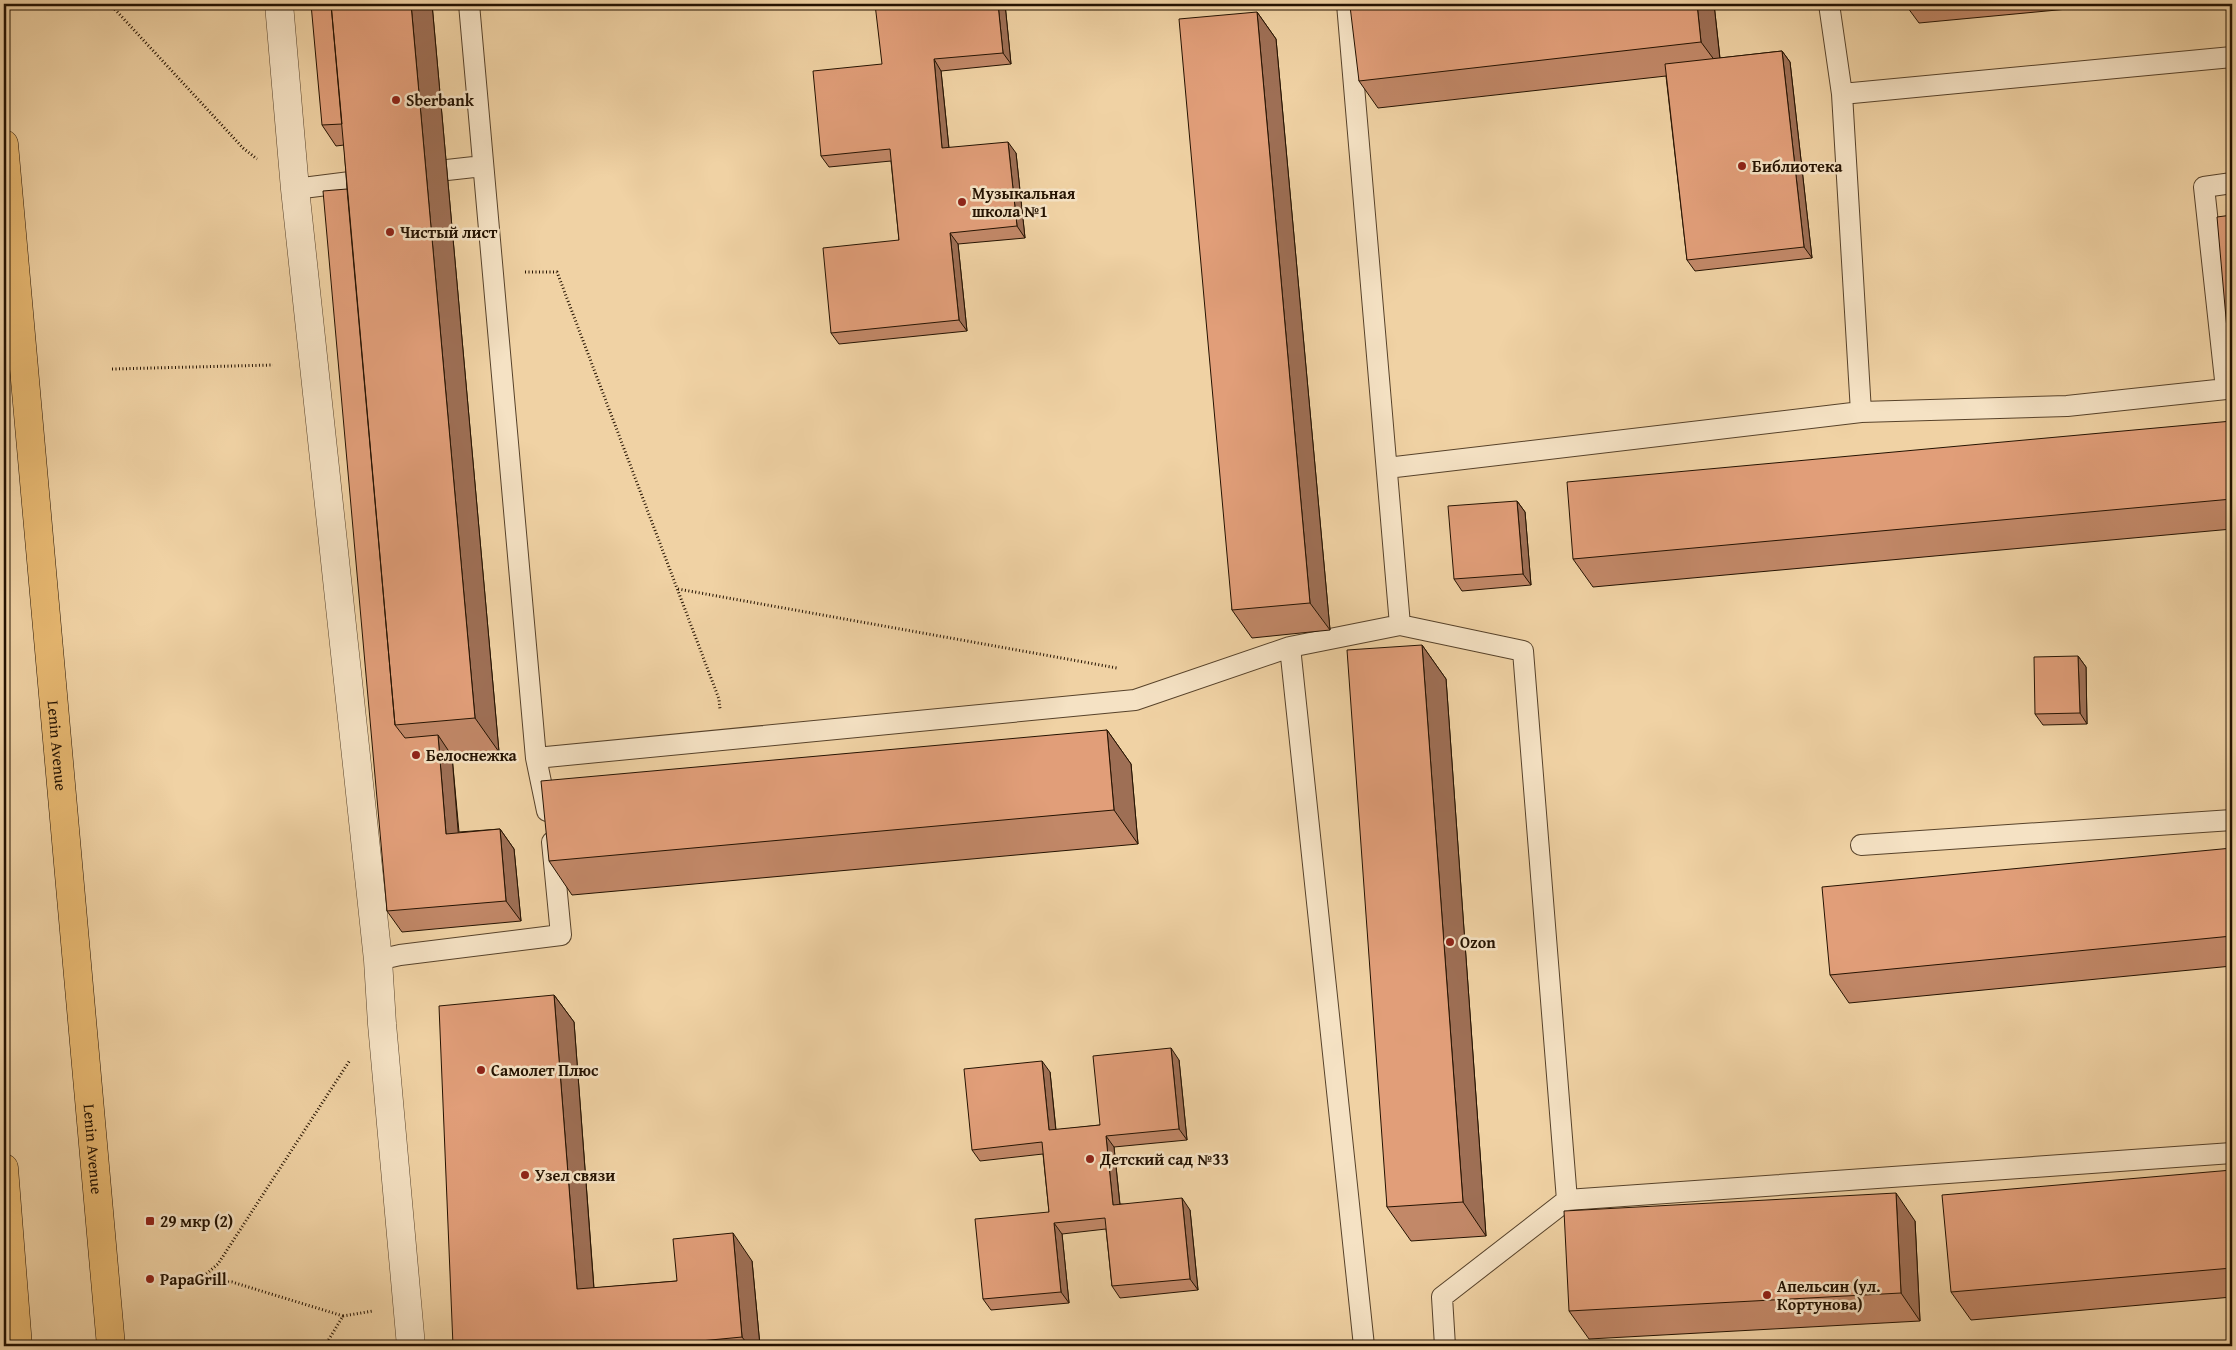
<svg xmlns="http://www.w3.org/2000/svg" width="2236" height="1350" font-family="'Gentium Book Plus',serif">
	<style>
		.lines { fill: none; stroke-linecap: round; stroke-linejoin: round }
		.service-casing { stroke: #57422a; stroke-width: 22 }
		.minor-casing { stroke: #57422a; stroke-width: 29 }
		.primary-casing { stroke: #241201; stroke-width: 29 }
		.path { stroke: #241201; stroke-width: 3; stroke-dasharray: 1 2.5; stroke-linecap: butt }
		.service { stroke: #f5e2c4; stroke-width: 20 }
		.minor { stroke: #f5e2c4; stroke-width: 28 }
		.primary { stroke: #e8b972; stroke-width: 28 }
		.wall { fill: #c28868; stroke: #241201 }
		.shaded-wall { fill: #9e6f55; stroke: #241201 }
		.building { fill: #e19e79; stroke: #241201 }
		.poi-dot { fill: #8f2418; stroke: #f5e2c4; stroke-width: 2 }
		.labels { text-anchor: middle; stroke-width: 5; stroke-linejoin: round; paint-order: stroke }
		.poi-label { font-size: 16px; font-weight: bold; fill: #241201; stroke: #f5e2c4; text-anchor: start }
		.street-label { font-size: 16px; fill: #241201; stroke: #f5e2c4 }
	</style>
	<rect width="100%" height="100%" fill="#f0d2a4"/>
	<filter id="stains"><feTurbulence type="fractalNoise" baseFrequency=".004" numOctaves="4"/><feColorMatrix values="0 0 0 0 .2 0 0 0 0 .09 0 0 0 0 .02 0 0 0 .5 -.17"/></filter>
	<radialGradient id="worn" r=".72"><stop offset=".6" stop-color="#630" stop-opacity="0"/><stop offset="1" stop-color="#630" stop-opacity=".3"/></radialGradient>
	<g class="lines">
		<defs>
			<path id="service" d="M469 4 536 758
				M1347 4 1400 625 1290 647 1364 1346
				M1842 94 2232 57
				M420 173 483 166
				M295 189 374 179
				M1861 412 2067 406 2226 389 2204 187 2232 183
				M1387 468 1861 412 1842 94 1829 4
				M1400 625 1523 651 1567 1200
				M547 811 536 758 1135 700 1290 647
				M1861 845 2232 820
				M378 960 400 955 561 935 552 842
				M1445 1346 1442 1297 1567 1200 2232 1153"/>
			<path id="minor" d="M279 4 295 189 378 960 382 1024 411 1346"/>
			<g id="primary">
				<path id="s1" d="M4 144 111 1346"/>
				<path d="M4 1168 18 1346"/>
			</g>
		</defs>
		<!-- service casing -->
		<use href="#service" class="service-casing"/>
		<!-- minor casing -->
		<use href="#minor" class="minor-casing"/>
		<!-- primary casing -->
		<use href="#primary" class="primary-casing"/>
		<!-- path -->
		<path class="path" d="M110 4 243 148 257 159
			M525 272H557L719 699 720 709
			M112 369 273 365
			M678 589 1117 668 1118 669
			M343 1316 232 1282 198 1281 218 1264 350 1060
			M325 1346 343 1316 373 1311"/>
		<!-- service -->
		<use href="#service" class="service"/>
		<!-- minor -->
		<use href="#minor" class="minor"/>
		<!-- primary -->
		<use href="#primary" class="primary"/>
	</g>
	<!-- wall -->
	<path class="wall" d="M432 4 499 752 452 756 459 832 500 829 514 849 521 921 402 932 387 911 347 189 344 145 336 146 322 125Z
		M1005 4 1011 64 941 71 949 148 1016 153 1025 238 958 244 967 331 839 344 831 333 899 240 891 161 829 167 821 156 882 64Z
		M1373 4H1714L1720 58 1782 51 1790 62 1812 258 1695 271 1687 260 1666 76 1378 108 1359 81Z
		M1905 4H2121L1919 23Z
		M1257 12 1276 39 1330 630 1252 638 1232 610Z
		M2232 421V529L1593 587 1573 559Z
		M1517 501 1525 512 1531 585 1462 591 1454 579Z
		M1422 645 1446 679 1486 1236 1411 1241 1387 1207Z
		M2078 656 2086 667 2087 724 2043 725 2035 714Z
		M1107 730 1131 764 1138 844 572 895 549 861Z
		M2232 848V966L1849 1003 1830 975Z
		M554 995 574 1022 594 1288 677 1281 752 1261 760 1346H453Z
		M1179 1060 1187 1140 1114 1147 1120 1204 1190 1210 1198 1290 1120 1298 1112 1286 1106 1229 1062 1234 1069 1303 991 1310 983 1299 1049 1212 1043 1154 980 1161 972 1150 1050 1072 1056 1130 1100 1125Z
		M2232 1170V1297L1971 1320 1951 1292Z
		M1915 1221 1920 1321 1589 1339 1569 1311Z"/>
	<!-- shaded-wall -->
	<path class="shaded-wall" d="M411 4H432L499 752 475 718Z
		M998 4H1005L1011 64 1003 53Z
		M1697 4H1714L1721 69 1701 42Z
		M1257 12 1276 39 1330 630 1310 603Z
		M1782 51 1790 62 1812 258 1804 247Z
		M934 59 941 71 950 159 942 148Z
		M1008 142 1016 153 1025 238 1017 226Z
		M950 233 958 244 967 331 959 320Z
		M1517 501 1525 512 1531 585 1523 574Z
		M1422 645 1446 679 1486 1236 1463 1202Z
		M2078 656 2086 667 2087 724 2080 713Z
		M1107 730 1131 764 1138 844 1114 810Z
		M438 735 452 756 460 854 446 834Z
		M500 829 514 849 521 921 506 901Z
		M554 995 574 1022 596 1317 577 1289Z
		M1171 1048 1179 1060 1187 1140 1179 1129Z
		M1042 1061 1050 1072 1057 1142 1049 1130Z
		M1106 1136 1114 1147 1121 1216 1113 1205Z
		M1896 1193 1915 1221 1920 1321 1901 1293Z
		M1182 1198 1190 1210 1198 1290 1190 1279Z
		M1054 1223 1062 1234 1069 1303 1061 1292Z
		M733 1233 752 1261 760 1346H749L742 1337Z"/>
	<!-- building -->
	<path class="building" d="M311 4H331L342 124 322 125Z
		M331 4H411L475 718 395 725Z
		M875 4H998L1003 53 934 59 942 148 1008 142 1017 226 950 233 959 320 831 333 823 248 899 240 890 149 821 156 813 71 882 64Z
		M1373 4H1697L1701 42 1359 81 1350 6Z
		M1257 12 1310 603 1232 610 1179 19Z
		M1782 51 1804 247 1687 260 1665 64Z
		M347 189 395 725 405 738 438 735 446 834 500 829 506 901 387 911 323 191Z
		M2232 215V385L2217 217Z
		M2232 421V499L1573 559 1567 482Z
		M1517 501 1523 574 1454 579 1448 506Z
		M1422 645 1463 1202 1387 1207 1347 650Z
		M2078 656 2080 713 2035 714 2034 657Z
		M1107 730 1114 810 549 861 541 781Z
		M2232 848V936L1830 975 1822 887Z
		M554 995 577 1289 677 1281 673 1239 733 1233 742 1337 648 1346H453L439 1006Z
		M1171 1048 1179 1129 1106 1136 1113 1205 1182 1198 1190 1279 1112 1286 1105 1218 1054 1223 1061 1292 983 1299 975 1219 1049 1212 1042 1142 972 1150 964 1069 1042 1061 1049 1130 1100 1125 1093 1056Z
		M2232 1170V1268L1951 1292 1942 1195Z
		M1896 1193 1901 1293 1569 1311 1564 1211Z"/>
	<!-- markers -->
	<g class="poi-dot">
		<circle cx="396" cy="100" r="5"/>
		<circle cx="1742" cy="166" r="5"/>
		<circle cx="962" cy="202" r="5"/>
		<circle cx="390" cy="232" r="5"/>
		<circle cx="416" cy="755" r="5"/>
		<circle cx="1450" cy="942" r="5"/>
		<circle cx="481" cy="1070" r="5"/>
		<circle cx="1090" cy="1159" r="5"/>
		<circle cx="525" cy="1175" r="5"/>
		<rect x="145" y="1216" width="10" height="10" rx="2.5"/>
		<circle cx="150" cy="1279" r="5"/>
		<circle cx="1767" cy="1295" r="5"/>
	</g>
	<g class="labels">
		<!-- poi labels -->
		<g class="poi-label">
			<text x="406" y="106">Sberbank</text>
			<text x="1752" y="172">Библиотека</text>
			<text x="972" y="199">Музыкальная<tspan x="972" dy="18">школа №1</tspan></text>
			<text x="400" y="238">Чистый лист</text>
			<text x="426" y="761">Белоснежка</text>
			<text x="1460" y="948">Ozon</text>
			<text x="491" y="1076">Самолет Плюс</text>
			<text x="1100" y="1165">Детский сад №33</text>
			<text x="535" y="1181">Узел связи</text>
			<text x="160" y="1227">29 мкр (2)</text>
			<text x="160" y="1285">PapaGrill</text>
			<text x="1777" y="1292">Апельсин (ул.<tspan x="1777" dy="18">Кортунова)</tspan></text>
		</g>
		<!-- street labels -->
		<g class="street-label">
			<text dy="6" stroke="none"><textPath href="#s1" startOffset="604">Lenin Avenue</textPath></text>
			<text dy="6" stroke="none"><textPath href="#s1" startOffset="1009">Lenin Avenue</textPath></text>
		</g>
	</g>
	<!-- margin -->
	<rect width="2236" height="1350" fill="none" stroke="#f0d2a4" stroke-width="20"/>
	<rect x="5" y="5" width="2226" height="1340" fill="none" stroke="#241201" stroke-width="2.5"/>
	<rect x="10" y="10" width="2216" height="1330" fill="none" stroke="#241201"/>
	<rect width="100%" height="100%" filter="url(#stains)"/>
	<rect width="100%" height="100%" fill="url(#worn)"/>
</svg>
